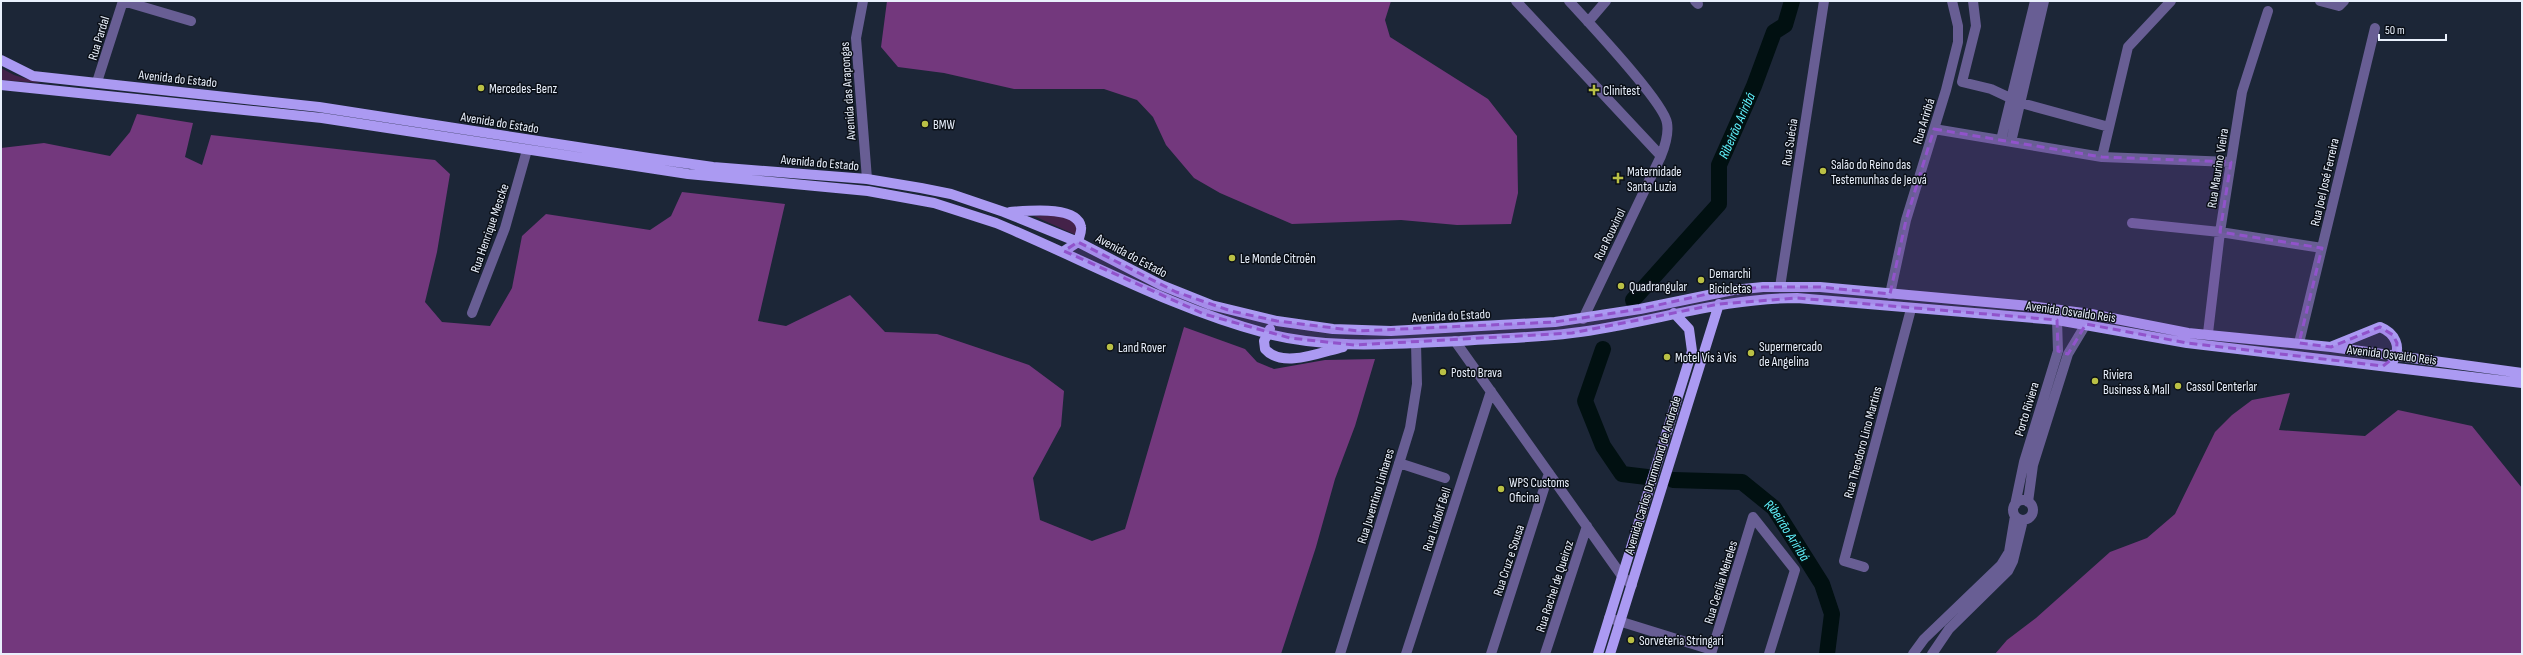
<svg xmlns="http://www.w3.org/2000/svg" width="2523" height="655" font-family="'Sofia Sans Condensed',sans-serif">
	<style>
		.green { fill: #442249 }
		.forest { fill: #73387d }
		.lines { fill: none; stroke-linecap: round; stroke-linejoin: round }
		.river { stroke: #011011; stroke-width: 16 }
		.minor { stroke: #685e94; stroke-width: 10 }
		.major { stroke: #ab9af2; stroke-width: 10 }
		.marked { fill: #9153cb; fill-opacity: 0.2; stroke: #9153cb; stroke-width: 3; stroke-dasharray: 8 5; stroke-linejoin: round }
		.poi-dot { fill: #bac045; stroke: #0a0f17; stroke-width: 1.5 }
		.labels { text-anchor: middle; stroke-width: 3; stroke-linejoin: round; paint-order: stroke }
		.street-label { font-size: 13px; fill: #e9f0fc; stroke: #0a0f17 }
		.poi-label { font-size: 13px; fill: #e9f0fc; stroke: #0a0f17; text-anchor: start }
		.water-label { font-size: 14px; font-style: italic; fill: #60f4ff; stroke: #0a0f17 }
	</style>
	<rect width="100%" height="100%" fill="#1c2637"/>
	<!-- green -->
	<path class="green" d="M1 68 14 75 41 83 1 80Z
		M1056 215 1071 218 1077 227 1076 235 1034 216Z"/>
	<!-- forest -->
	<path class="forest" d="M887 1H1391L1385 20 1390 37 1488 99 1517 136 1518 193 1511 224 1457 225 1401 220 1292 224 1220 193 1194 178 1166 145 1153 117 1137 100 1104 89H1014L944 73 898 67 881 47Z
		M137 114 193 123 185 157 202 165 211 135 435 160 450 174 437 252 425 302 442 322 490 326 512 288 522 236 546 214 650 230 671 216 682 192 785 204 758 321 786 326 850 295 885 332 937 334 1029 365 1064 391 1061 426 1033 478 1040 520 1092 541 1125 529 1184 327 1245 349 1257 362 1274 369 1325 360 1375 359 1355 426 1335 479 1316 547 1281 654H1V148L44 143 110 156 130 132Z
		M2290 393 2279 430 2365 436 2398 410 2472 426 2522 488V654H1995L2007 640 2036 618 2110 552 2147 538 2175 514 2215 432 2232 415 2252 400Z"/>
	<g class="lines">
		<!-- river -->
		<g class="river">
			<path id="s1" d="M1633 300 1719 204V165L1754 86 1774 32 1785 25 1792 1"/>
			<path d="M1603 349 1585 401 1603 446 1622 474 1647 477"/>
			<path id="s2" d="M1673 480 1742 482 1774 508 1822 584 1832 614 1827 654"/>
		</g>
		<!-- minor -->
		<path class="minor" d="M123 1 191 21
			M863 1 856 38 867 179
			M1516 1 1661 156 1583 319
			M1569 1C1588 22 1664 102 1667 123 1669 134 1665 146 1661 156
			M1695 1 1698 4
			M1973 1 1976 26 1962 82 1991 89 2021 103 2109 127
			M2320 1 2339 6 2344 1
			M1588 22 1606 1
			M97 82 123 1
			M1934 129 2102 157 2231 162
			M2001 140 2035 1
			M2011 142 2044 1
			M2102 157 2128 47 2171 1
			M2132 223 2220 232 2322 248
			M1780 287 1824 1
			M1890 294 1906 220 1946 90 1958 42V26L1952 1
			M472 313 505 228 527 150
			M2208 333 2220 232 2242 92 2268 11
			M1455 341 1622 576 1632 585
			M2299 343 2375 28
			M1399 463 1445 478
			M2013 510a10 10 0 1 1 20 0a10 10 0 1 1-20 0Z
			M2028 502 2033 465 2068 354 2086 324
			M2015 505 2024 462 2058 351 2057 320
			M1753 517 1795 570 1769 654
			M1864 567 1844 561 1911 309
			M1609 618 1712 650
			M1340 654 1410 428 1417 384 1416 343
			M1406 654 1491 391
			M1491 654 1549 473
			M1545 654 1587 526
			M1711 654 1753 517
			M1913 654 1924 639 2001 565 2009 552 2015 516
			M1932 654 1949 629 2008 571 2013 561 2023 520"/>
		<!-- major -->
		<path class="major" d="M1 60 33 76 319 107 649 158 713 167 867 179 921 188 951 194 1004 212 1078 242 1161 285 1211 305 1277 321 1333 329 1391 331 1555 322 1640 309 1733 290 1763 287H1820L2030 306 2091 314 2188 333 2331 347 2522 373
			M1 85 322 118 688 174 868 191 934 203 996 223C1085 260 1171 308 1265 333 1329 350 1395 344 1460 341 1497 338 1535 338 1572 333 1649 324 1718 298 1797 298L2057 320 2187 343 2522 383
			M1010 212C1027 211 1077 205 1081 227 1082 231 1079 237 1078 242L1064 251
			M1270 329 1264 341 1265 349C1282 369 1321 352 1343 347
			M2333 346 2380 327C2395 333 2402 347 2393 361
			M1598 654 1692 351 1689 329 1674 313
			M1610 654 1719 304"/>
	</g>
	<!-- marked area -->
	<path class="marked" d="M1934 129 2102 157 2231 162 2220 232 2322 248 2299 343 2331 347 2380 327 2393 335 2397 343 2396 356 2383 366 2187 343 2086 324 2068 354 2058 351 2057 320 1797 298 1719 304 1572 333 1354 345 1290 338 1204 314 1064 251 1078 242 1176 292 1231 311 1277 321 1358 331 1555 322 1640 309 1712 293 1763 287H1820L1890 294 1906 220Z"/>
	<!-- markers -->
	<g class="poi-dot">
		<circle cx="481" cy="88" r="4"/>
		<path d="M1592 84h4v4h4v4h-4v4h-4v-4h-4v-4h4z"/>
		<circle cx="925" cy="124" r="4"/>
		<circle cx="1823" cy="171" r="4"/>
		<path d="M1616 172h4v4h4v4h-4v4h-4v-4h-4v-4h4z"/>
		<circle cx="1232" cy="258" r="4"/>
		<circle cx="1701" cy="280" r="4"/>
		<circle cx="1621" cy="286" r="4"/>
		<circle cx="1110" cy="347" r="4"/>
		<circle cx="1751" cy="353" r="4"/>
		<circle cx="1667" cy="357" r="4"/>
		<circle cx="1443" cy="372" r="4"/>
		<circle cx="2095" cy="381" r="4"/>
		<circle cx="2178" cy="386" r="4"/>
		<circle cx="1501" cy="489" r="4"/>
		<circle cx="1631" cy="640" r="4"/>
	</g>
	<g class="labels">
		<!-- street labels -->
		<g class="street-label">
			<text transform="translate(98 38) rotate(-73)" y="5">Rua Pardal</text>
			<text transform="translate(178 78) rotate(6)" y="5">Avenida do Estado</text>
			<text transform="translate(847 91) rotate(-94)" y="5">Avenida das Arapongas</text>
			<text transform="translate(1923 121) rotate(-73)" y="5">Rua Ariribá</text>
			<text transform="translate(500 122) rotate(9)" y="5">Avenida do Estado</text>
			<text transform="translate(1789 142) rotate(-81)" y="5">Rua Suécia</text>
			<text transform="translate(820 162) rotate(5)" y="5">Avenida do Estado</text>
			<text transform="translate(2217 168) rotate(-81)" y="5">Rua Maurino Vieira</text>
			<text transform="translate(2324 182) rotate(-77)" y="5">Rua Joel José Ferreira</text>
			<text transform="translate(489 228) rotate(-71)" y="5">Rua Henrique Mescke</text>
			<text transform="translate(1609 234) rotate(-64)" y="5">Rua Rouxinol</text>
			<text transform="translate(1132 255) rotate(28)" y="5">Avenida do Estado</text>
			<text transform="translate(2071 311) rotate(8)" y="5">Avenida Osvaldo Reis</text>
			<text transform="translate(1451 315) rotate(-3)" y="5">Avenida do Estado</text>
			<text transform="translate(2392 354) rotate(7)" y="5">Avenida Osvaldo Reis</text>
			<text transform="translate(2026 409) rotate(-73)" y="5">Porto Riviera</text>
			<text transform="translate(1862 442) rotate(-75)" y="5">Rua Theodoro Lino Martins</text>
			<text transform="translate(1652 475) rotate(-73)" y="5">Avenida Carlos Drummond de Andrade</text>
			<text transform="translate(1375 496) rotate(-73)" y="5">Rua Juventino Linhares</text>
			<text transform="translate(1436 519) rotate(-72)" y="5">Rua Lindolf Bell</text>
			<text transform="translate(1508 560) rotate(-72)" y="5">Rua Cruz e Sousa</text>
			<text transform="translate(1720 582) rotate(-73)" y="5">Rua Cecília Meireles</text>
			<text transform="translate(1554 586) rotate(-72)" y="5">Rua Rachel de Queiroz</text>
		</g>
		<!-- poi labels -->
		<g class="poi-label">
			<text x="489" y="93">Mercedes-Benz</text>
			<text x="1603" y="95">Clinitest</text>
			<text x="933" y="129">BMW</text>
			<text x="1831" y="169">Salão do Reino das<tspan x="1831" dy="15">Testemunhas de Jeová</tspan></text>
			<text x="1627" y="176">Maternidade<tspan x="1627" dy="15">Santa Luzia</tspan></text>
			<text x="1240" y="263">Le Monde Citroën</text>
			<text x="1709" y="278">Demarchi<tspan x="1709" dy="15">Bicicletas</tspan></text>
			<text x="1629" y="291">Quadrangular</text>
			<text x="1759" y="351">Supermercado<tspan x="1759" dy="15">de Angelina</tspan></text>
			<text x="1118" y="352">Land Rover</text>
			<text x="1675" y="362">Motel Vis à Vis</text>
			<text x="1451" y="377">Posto Brava</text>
			<text x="2103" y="379">Riviera<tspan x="2103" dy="15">Business &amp; Mall</tspan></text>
			<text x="2186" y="391">Cassol Centerlar</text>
			<text x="1509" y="487">WPS Customs<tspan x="1509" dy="15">Oficina</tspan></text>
			<text x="1639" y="645">Sorveteria Stringari</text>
		</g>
		<!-- water labels -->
		<g class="water-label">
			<text dy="5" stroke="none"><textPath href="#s1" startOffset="211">Ribeirão Ariribá</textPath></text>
			<text dy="5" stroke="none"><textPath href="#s2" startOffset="136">Ribeirão Ariribá</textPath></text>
		</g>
	</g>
	<!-- border -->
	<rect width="2523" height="655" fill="none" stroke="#e9f0fc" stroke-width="4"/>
	<!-- scale -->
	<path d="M2379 34v6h67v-6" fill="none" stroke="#e9f0fc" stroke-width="2"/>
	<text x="2385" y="34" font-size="12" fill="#e9f0fc" stroke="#0a0f17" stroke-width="3" paint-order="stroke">50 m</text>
</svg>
